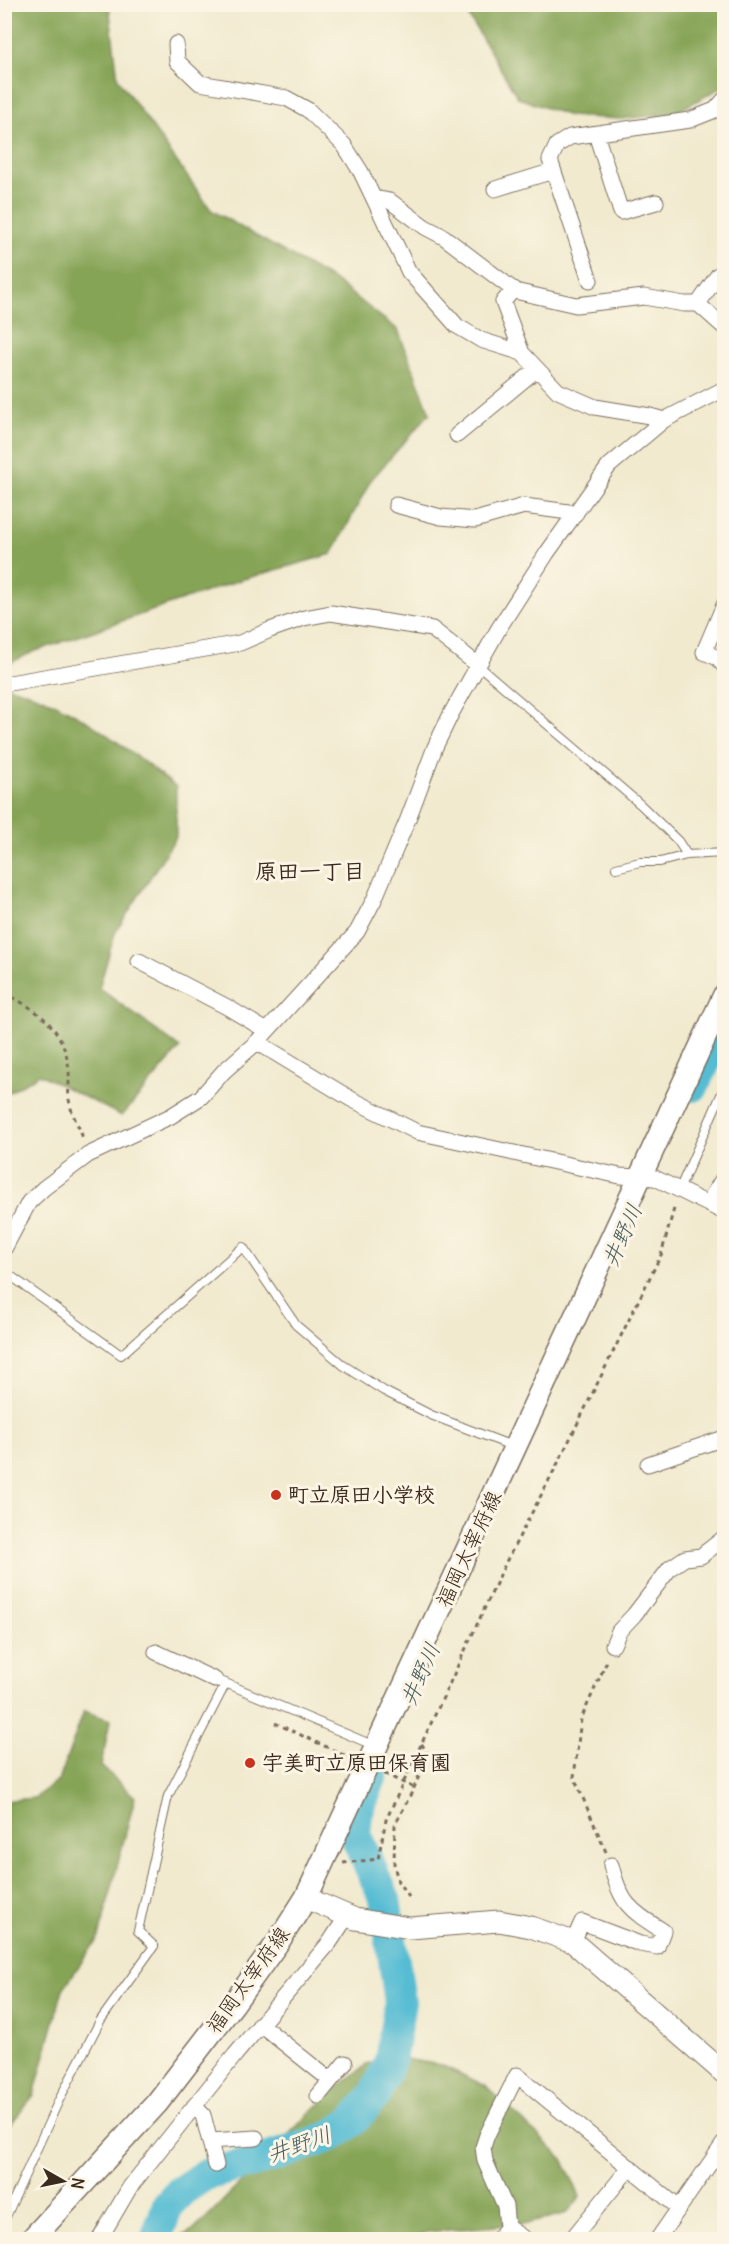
<svg xmlns="http://www.w3.org/2000/svg" width="729" height="2244" font-family="Delius,'Klee One',sans-serif">
	<style>
		.forest { fill: #86a456; stroke: #60673a; stroke-width: 1.5 }
		.lines { fill: none; stroke-linecap: round; stroke-linejoin: round }
		.stream { stroke: #55bcd3; stroke-width: 5 }
		.river { stroke: #55bcd3; stroke-width: 32 }
		.lane-casing { stroke: #7b6d5c; stroke-width: 10 }
		.street-casing { stroke: #7b6d5c; stroke-width: 17 }
		.secondary-casing { stroke: #7b6d5c; stroke-width: 23 }
		.primary-casing { stroke: #7b6d5c; stroke-width: 25 }
		.path { stroke: #7b6d5c; stroke-width: 3; stroke-dasharray: 4.5 4.5; stroke-linecap: butt }
		.lane { stroke: #fff; stroke-width: 8 }
		.street { stroke: #fff; stroke-width: 15 }
		.secondary { stroke: #fff; stroke-width: 21 }
		.primary { stroke: #fff; stroke-width: 22 }
		.path-bridge { stroke: #7b6d5c; stroke-width: 3; stroke-dasharray: 4.5 4.5; stroke-linecap: butt }
		.poi-dot { fill: #c8321e; stroke: #fcf5e5; stroke-width: 2 }
		.labels { text-anchor: middle; stroke-width: 6; stroke-linejoin: round; paint-order: stroke }
		.poi-label { font-size: 21px; font-weight: bold; fill: #3b2a1e; stroke: #fcf5e5; text-anchor: start }
		.street-label { font-size: 21px; fill: #3b2a1e; stroke: #fcf5e5 }
		.neighbourhood-label { font-size: 22px; font-weight: bold; fill: #3b2a1e; stroke: #fcf5e5 }
		.water-label { font-size: 22px; font-style: italic; fill: #445d5d; stroke: #fcf5e5 }
	</style>
	<rect width="100%" height="100%" fill="#fcf5e5"/>
	<filter id="ink" filterUnits="userSpaceOnUse"><feTurbulence type="fractalNoise" baseFrequency=".0167" numOctaves="2"/><feDisplacementMap in="SourceGraphic" scale="12" xChannelSelector="R" yChannelSelector="G"/><feConvolveMatrix kernelMatrix="1 2 1 2 8 2 1 2 1" color-interpolation-filters="sRGB"/></filter>
	<filter id="wash" filterUnits="userSpaceOnUse"><feTurbulence type="fractalNoise" baseFrequency=".008" numOctaves="4" result="noise"/><feDisplacementMap in="SourceGraphic" scale="24" xChannelSelector="R" yChannelSelector="G"/><feGaussianBlur stdDeviation="1.35" result="paint"/><feColorMatrix in="noise" values="0 0 0 0 0 0 0 0 0 0 0 0 0 0 0 0 0 1.4 0 .05"/><feComposite in="paint" operator="in"/></filter>
	<g filter="url(#wash)">
		<rect width="100%" height="100%" fill="#f1eacf"/>
		<!-- forest -->
		<path class="forest" d="M5 4 109 5 118 79 211 210 335 281 398 330 430 413 371 480 332 554 237 581 33 652 5 665Z
			M462 5H724V86L673 114 621 119 569 116 518 98Z
			M5 686C70 700 124 747 176 787V837L115 933 99 988 180 1048 122 1116 39 1074 5 1095Z
			M84 1711 110 1720 101 1766 135 1797 99 1937 63 1989 34 2095 5 2131V1801L34 1798 59 1780Z
			M394 2057 441 2065 486 2086 563 2159 580 2197 567 2213 530 2223 429 2232 405 2239 174 2240 195 2229 313 2110 338 2087 366 2065Z"/>
		<g class="lines">
			<!-- stream -->
			<path class="stream" d="M157 2240V2236"/>
			<!-- river -->
			<path class="river" d="M693 1086 724 1024
				M157 2236 168 2205 181 2191 205 2175 275 2156 332 2136 353 2121 375 2095 390 2061 400 2002 385 1899 355 1835 357 1814 372 1775"/>
		</g>
	</g>
	<g filter="url(#ink)">
		<g class="lines">
			<defs>
				<path id="lane" d="M478 665 641 805 678 841 687 855
					M616 868 640 862H660L687 855 724 853
					M679 1190 724 1088
					M4 1271 121 1355 243 1247 296 1325 343 1365 384 1391 431 1415 512 1446
					M223 1682 375 1746
					M4 2221 59 2100 100 2021 154 1946 138 1931 168 1796 226 1683"/>
				<path id="street" d="M176 44 177 61 200 83 286 98 308 110 344 145 361 172 409 272 457 326 481 340 522 353 558 391 595 407 650 416 664 420
					M596 134 621 212 656 202
					M495 189 553 171
					M374 198 390 201 425 227 444 237 515 291 576 305 644 297 684 304H698L718 275H724
					M590 280 550 160 557 145 570 137 690 120 715 110 724 100
					M514 289 503 302 522 353
					M698 304 724 327
					M457 435 537 369
					M396 505 441 517 475 520 524 506 576 513
					M724 605 704 652 718 658 724 666
					M4 684 240 643 270 630 304 618 331 613 432 629 478 665
					M139 961 227 1007 267 1031
					M257 1042 351 1099 417 1132 620 1176 655 1178 724 1212
					M708 1203 724 1177
					M4 1249 29 1202 44 1188 88 1155 171 1116 201 1097 224 1071 257 1042 357 932 374 900 408 819 435 747 452 712 499 628 547 553 609 466 664 420 724 389
					M648 1464 724 1438
					M613 1645 619 1631 634 1615 670 1568 685 1558 701 1556 724 1538
					M156 1652 215 1680
					M573 1942 582 1922 640 1944 657 1947 663 1931C630 1910 621 1905 611 1865
					M260 2024 330 2080
					M318 2096 345 2063
					M194 2106 203 2115 216 2165
					M210 2141 256 2138
					M507 2227 505 2206 485 2161 483 2147 487 2135 517 2075 679 2208
					M99 2240 130 2187 235 2055 330 1942 347 1916
					M498 2240 507 2227 526 2240
					M571 2240 630 2167
					M657 2240 724 2143"/>
				<path id="secondary" d="M306 1898 355 1919 410 1928 499 1921 531 1927 573 1942 724 2073"/>
				<path id="primary" d="M31 2240 157 2103 234 2003 278 1942 306 1898 724 996"/>
			</defs>
			<!-- lane casing -->
			<use href="#lane" class="lane-casing"/>
			<!-- street casing -->
			<use href="#street" class="street-casing"/>
			<!-- secondary casing -->
			<use href="#secondary" class="secondary-casing"/>
			<!-- primary casing -->
			<use href="#primary" class="primary-casing"/>
			<!-- path -->
			<path class="path" d="M4 993C39 1010 66 1030 69 1071 70 1082 67 1094 70 1104 72 1116 80 1127 83 1139
				M275 1723 350 1758
				M606 1852 574 1777 581 1719 608 1659
				M343 1863 378 1859 386 1820 507 1560 558 1463 661 1255 675 1205
				M409 1897 398 1882 394 1864 395 1825 414 1788 428 1754 421 1743"/>
			<!-- lane -->
			<use href="#lane" class="lane"/>
			<!-- street -->
			<use href="#street" class="street"/>
			<!-- secondary -->
			<use href="#secondary" class="secondary"/>
			<!-- primary -->
			<use href="#primary" class="primary"/>
			<!-- path-bridge -->
			<path class="path-bridge" d="M352 1758 414 1788"/>
		</g>
	</g>
	<!-- markers -->
	<g class="poi-dot">
		<circle cx="276" cy="1495" r="6"/>
		<circle cx="250" cy="1763" r="6"/>
	</g>
	<g class="labels">
		<!-- poi labels -->
		<g class="poi-label">
			<text x="288" y="1502">町立原田小学校</text>
			<text x="262" y="1770">宇美町立原田保育園</text>
		</g>
		<!-- street labels -->
		<g class="street-label">
			<text transform="translate(469 1549) rotate(-65)" y="7">福岡太宰府線</text>
			<text transform="translate(248 1980) rotate(-54)" y="7">福岡太宰府線</text>
		</g>
		<!-- neighbourhood labels -->
		<g class="neighbourhood-label">
			<text x="310" y="879">原田一丁目</text>
		</g>
		<!-- water labels -->
		<g class="water-label">
			<text transform="translate(622 1235) rotate(-66)" y="8">井野川</text>
			<text transform="translate(420 1674) rotate(-66)" y="8">井野川</text>
			<text transform="translate(299 2144) rotate(-19)" y="8">井野川</text>
		</g>
	</g>
	<!-- margin -->
	<rect width="729" height="2244" fill="none" stroke="#fcf5e5" stroke-width="24"/>
	<!-- north arrow -->
	<g transform="translate(63 2181) rotate(99)" stroke="#fcf5e5" stroke-width="4.5" paint-order="stroke">
	<path d="M0-4.5L10 22L0 15L-10 22Z" fill="#3b2a1e"/>
	<text y="-9" font-size="16" font-weight="bold" text-anchor="middle" fill="#3b2a1e">N</text>
	</g>
</svg>
